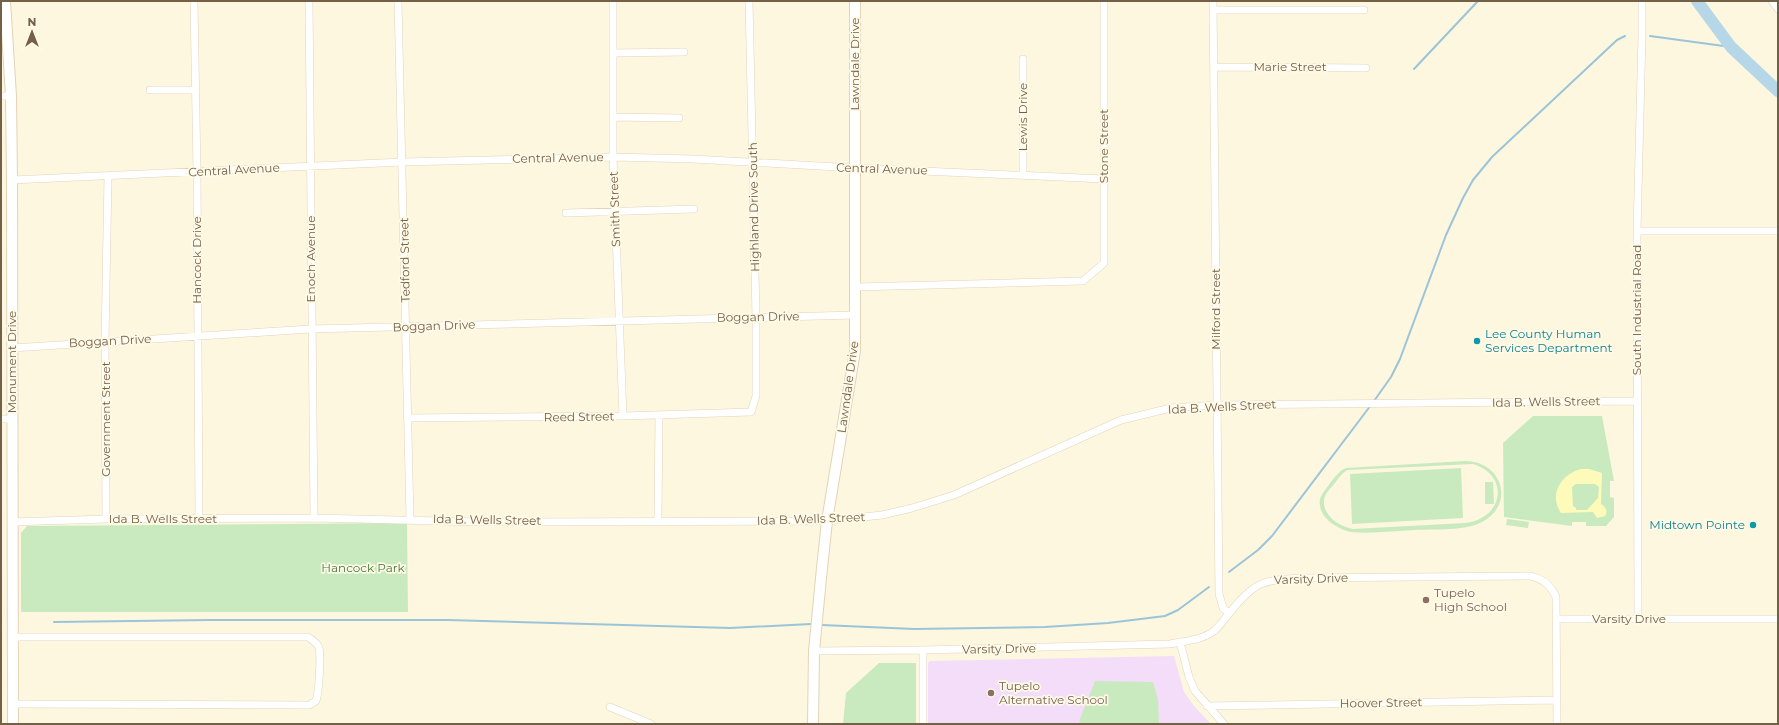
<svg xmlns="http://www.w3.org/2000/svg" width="1779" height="725" font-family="Montserrat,sans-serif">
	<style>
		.education { fill: #f3ddf9 }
		.green { fill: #c9eabf; fill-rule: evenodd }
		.sand { fill: #fefab9; fill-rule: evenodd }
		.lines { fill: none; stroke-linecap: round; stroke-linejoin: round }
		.stream { stroke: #9bc4d9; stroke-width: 2 }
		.river { stroke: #b5d7e7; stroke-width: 12 }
		.street-casing { stroke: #e1d4bc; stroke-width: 8 }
		.secondary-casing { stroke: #e3d3b7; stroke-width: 12 }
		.street { stroke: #fff; stroke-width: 7 }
		.secondary { stroke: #fff; stroke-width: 10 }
		.culture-dot { fill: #0f9aa8; stroke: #fffae7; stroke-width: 1.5 }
		.education-dot { fill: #8d6e63; stroke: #fffae7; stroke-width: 1.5 }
		.labels { text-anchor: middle; stroke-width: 3.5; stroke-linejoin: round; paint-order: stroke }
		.street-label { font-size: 12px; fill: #745f47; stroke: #fffae7 }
		.culture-label { font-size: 12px; fill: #0d838f; stroke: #fffae7; text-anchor: start }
		.park-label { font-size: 12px; fill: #467b3f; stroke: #fffae7 }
		.education-label { font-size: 12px; fill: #785e54; stroke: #fffae7; text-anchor: start }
	</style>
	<rect width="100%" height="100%" fill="#fdf7e0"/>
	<!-- education -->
	<path class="education" d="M1174 656 1184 692 1194 706 1211 724H928V663L930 661Z"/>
	<!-- green -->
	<path class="green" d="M1533 416H1602L1614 481H1610V497L1614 498V517L1606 526H1586V522H1572V526L1504 517 1503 443Z
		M1465 461C1502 461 1516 504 1482 522 1465 531 1435 529 1415 530 1394 531 1372 534 1351 532 1336 529 1317 516 1320 499 1322 493 1327 488 1330 483 1335 477 1339 471 1346 468ZM1473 464C1511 476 1503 519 1465 523L1353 529C1340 527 1323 516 1324 501 1324 494 1331 488 1335 483 1339 478 1342 472 1348 470Z
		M1461 468 1463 518 1352 524 1350 474Z
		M1485 482H1493L1494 504H1485Z
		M1507 519 1529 522 1528 528 1506 525Z
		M407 523 408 612H21V533L27 526Z
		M879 663H916V724H843L846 693Z
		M1095 681 1153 682 1158 700 1159 724H1079L1080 719Z"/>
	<!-- sand -->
	<path class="sand" d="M1581 469H1589L1602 473 1601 504C1606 507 1608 511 1605 516L1597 518 1593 512 1561 513C1548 494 1562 474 1581 469ZM1576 484H1595L1599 487 1598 498 1587 510H1576V508L1573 506 1572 487Z"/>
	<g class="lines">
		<!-- stream -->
		<path class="stream" d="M1650 36 1731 47
			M1414 69 1478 1
			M1374 401 1391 377 1400 359 1446 235 1463 198 1473 180 1492 157 1617 40 1625 36
			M1229 572 1258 550 1272 536 1371 405
			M54 622 209 620H448L730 628 811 624
			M822 625 914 629 1045 627 1108 623 1165 616 1178 610 1209 587"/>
		<!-- river -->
		<path class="river" d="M1697 1 1731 47 1778 91"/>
		<defs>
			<path id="street" d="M194 1 197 173 199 518
				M309 1C312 173 311 346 314 518
				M398 1 410 519
				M613 1V157L623 416
				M1213 1 1219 594 1223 608 1229 613
				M1772 1 1778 9
				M1213 10H1364
				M613 53 684 52
				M1214 67 1366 68
				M150 90H196
				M1 96H11
				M613 117 679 118
				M1023 174V59
				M12 180 403 162 613 157 693 159 855 168 1104 179
				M566 213 694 209
				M1637 231H1778
				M856 287 1083 281 1104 263V1
				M12 348 311 329 856 315
				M407 418 623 416 751 412 756 396V317L749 1
				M1 419H12
				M106 519 105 341 108 176
				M658 520 659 415
				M12 522 106 519 314 518 482 522 827 521 882 515 912 508 954 495 1121 420 1171 408 1217 405 1637 401
				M1557 619H1778
				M1638 619 1637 231 1642 35V1
				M1180 642 1189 677 1195 691 1224 724
				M923 650V724
				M814 651 923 650 1170 644C1185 641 1202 640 1214 631 1221 625 1226 617 1232 610 1255 581 1265 580 1301 578L1529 576C1542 578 1550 584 1556 597L1557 724
				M13 704 309 705 316 701C319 692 321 658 319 648 318 643 312 640 308 637H14
				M1207 706 1556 700
				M610 707 651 724"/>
			<path id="secondary" d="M5 1 11 96 12 180 13 724
				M813 724 814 651 822 568 827 521 855 351V1"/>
		</defs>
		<!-- street casing -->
		<use href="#street" class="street-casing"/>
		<!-- secondary casing -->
		<use href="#secondary" class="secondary-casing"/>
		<!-- street -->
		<use href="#street" class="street"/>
		<!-- secondary -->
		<use href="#secondary" class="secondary"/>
	</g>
	<!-- markers -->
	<g class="culture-dot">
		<circle cx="1477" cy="341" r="4"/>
		<circle cx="1753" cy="525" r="4"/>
	</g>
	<g class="education-dot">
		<circle cx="1426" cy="600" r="4"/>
		<circle cx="991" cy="693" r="4"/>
	</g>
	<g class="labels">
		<!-- street labels -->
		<g class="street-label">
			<text transform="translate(855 64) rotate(-90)" y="4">Lawndale Drive</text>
			<text x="1290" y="71">Marie Street</text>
			<text transform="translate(1023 117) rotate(-90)" y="4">Lewis Drive</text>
			<text transform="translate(1104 146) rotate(-90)" y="4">Stone Street</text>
			<text transform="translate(558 158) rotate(-1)" y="4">Central Avenue</text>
			<text transform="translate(882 169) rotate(2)" y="4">Central Avenue</text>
			<text transform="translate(234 170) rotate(-3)" y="4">Central Avenue</text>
			<text transform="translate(754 207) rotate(-91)" y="4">Highland Drive South</text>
			<text transform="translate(615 209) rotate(-92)" y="4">Smith Street</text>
			<text transform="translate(311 259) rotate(-90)" y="4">Enoch Avenue</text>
			<text transform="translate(197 260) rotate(-90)" y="4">Hancock Drive</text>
			<text transform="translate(405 260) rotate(-91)" y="4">Tedford Street</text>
			<text transform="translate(1216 309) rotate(-90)" y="4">Milford Street</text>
			<text transform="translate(1637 310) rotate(-90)" y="4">South Industrial Road</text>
			<text transform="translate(758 317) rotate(-1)" y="4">Boggan Drive</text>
			<text transform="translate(434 326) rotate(-2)" y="4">Boggan Drive</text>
			<text transform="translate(110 341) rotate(-3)" y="4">Boggan Drive</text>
			<text transform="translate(12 362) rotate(-90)" y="4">Monument Drive</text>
			<text transform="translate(848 387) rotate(-82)" y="4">Lawndale Drive</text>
			<text transform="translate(1546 402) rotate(-1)" y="4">Ida B. Wells Street</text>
			<text transform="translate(1222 407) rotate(-3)" y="4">Ida B. Wells Street</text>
			<text transform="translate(579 417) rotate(-1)" y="4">Reed Street</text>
			<text transform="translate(106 419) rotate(-90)" y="4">Government Street</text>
			<text x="163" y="523">Ida B. Wells Street</text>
			<text transform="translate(811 519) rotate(-2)" y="4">Ida B. Wells Street</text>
			<text transform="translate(487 520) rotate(1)" y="4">Ida B. Wells Street</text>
			<text transform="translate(1311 579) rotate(-2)" y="4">Varsity Drive</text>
			<text x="1629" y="623">Varsity Drive</text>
			<text transform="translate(999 649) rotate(-1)" y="4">Varsity Drive</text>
			<text transform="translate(1381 703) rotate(-1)" y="4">Hoover Street</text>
		</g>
		<!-- culture labels -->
		<g class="culture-label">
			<text x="1485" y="338">Lee County Human<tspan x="1485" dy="14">Services Department</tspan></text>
			<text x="1745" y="529" text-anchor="end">Midtown Pointe</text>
		</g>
		<!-- park labels -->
		<g class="park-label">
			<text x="363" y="572">Hancock Park</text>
		</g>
		<!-- education labels -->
		<g class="education-label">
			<text x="1434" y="597">Tupelo<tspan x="1434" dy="14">High School</tspan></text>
			<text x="999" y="690">Tupelo<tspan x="999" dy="14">Alternative School</tspan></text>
		</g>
	</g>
	<!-- border -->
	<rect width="1779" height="725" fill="none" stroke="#745f47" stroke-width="4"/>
	<!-- north arrow -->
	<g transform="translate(32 32)" stroke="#fffae7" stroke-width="3" paint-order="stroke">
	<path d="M0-3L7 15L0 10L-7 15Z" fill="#745f47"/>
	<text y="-6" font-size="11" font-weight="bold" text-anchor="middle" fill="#745f47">N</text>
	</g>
</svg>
